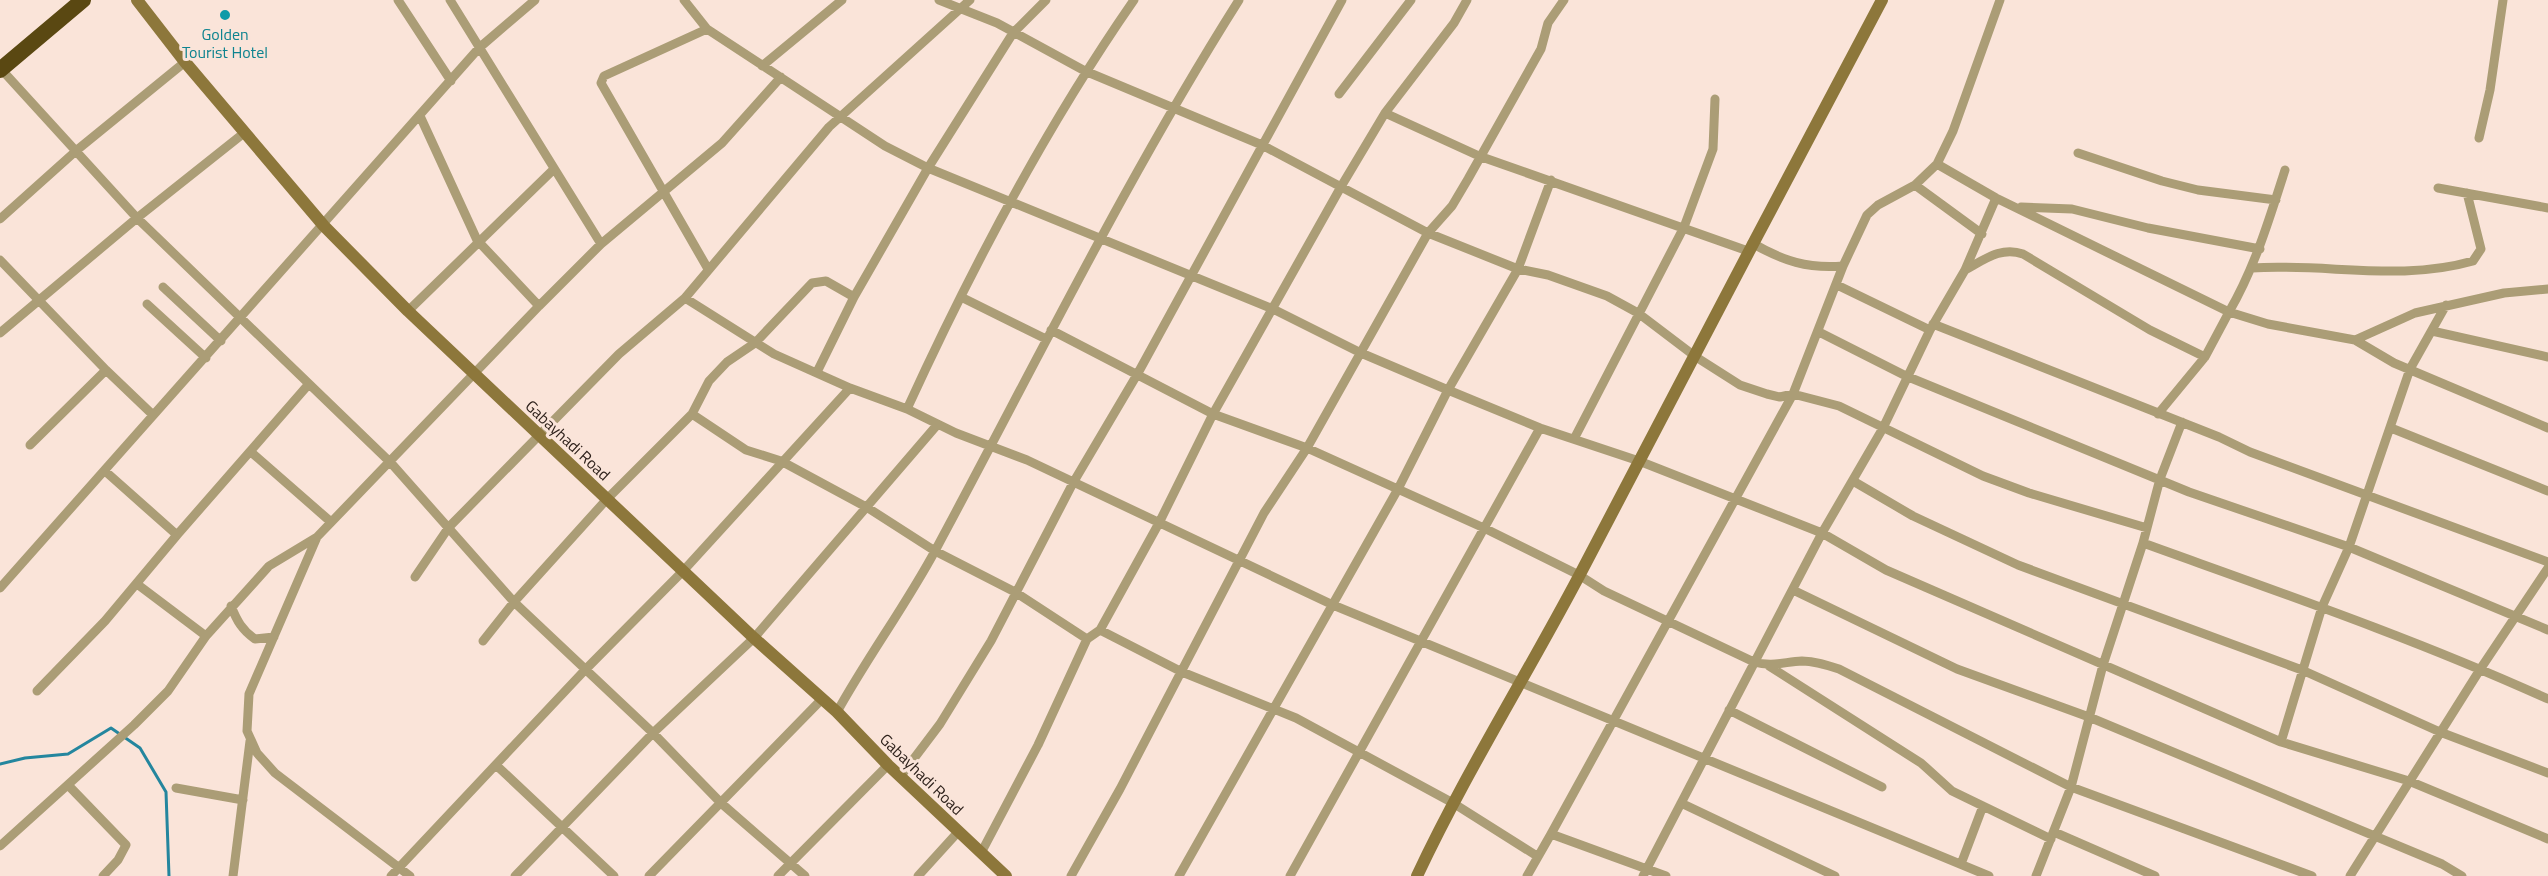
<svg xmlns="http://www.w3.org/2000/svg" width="2548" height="876" font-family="'Titillium Web',sans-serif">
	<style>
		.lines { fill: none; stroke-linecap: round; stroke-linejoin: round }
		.stream { stroke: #24869e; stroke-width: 3 }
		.street { stroke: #ab9d76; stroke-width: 9 }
		.secondary { stroke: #8d773b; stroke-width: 12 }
		.highway { stroke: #5a4812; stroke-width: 16 }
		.culture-dot { fill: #0f9aa8; stroke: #fae4d9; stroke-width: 2 }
		.labels { text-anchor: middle; stroke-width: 6; stroke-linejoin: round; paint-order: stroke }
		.culture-label { font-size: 16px; fill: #0d838f; stroke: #fae4d9 }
		.street-label { font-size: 16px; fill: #2f221c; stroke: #fae4d9 }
	</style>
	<rect width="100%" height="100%" fill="#fae4d9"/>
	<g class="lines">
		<!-- stream -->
		<path class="stream" d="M0 764 25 758 68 754 111 728 140 748 166 792 169 876"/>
		<!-- street -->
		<path class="street" d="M398 0 451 81
			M450 0 601 244
			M684 0 707 29 885 146 928 168 1273 309 1361 353 1448 390 1540 428 1639 461 1822 533 1886 570 2281 742 2409 781 2548 839
			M939 0 997 23 1085 71 1262 145 1428 233 1518 269 1548 275 1607 296 1638 313 1696 357 1740 385 1767 394 1780 397 1793 394 1839 406 1983 476 2029 493 2147 528
			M707 29 604 76 601 83 708 269
			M762 66 842 0
			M1 69 137 218 391 463 514 602 653 733 721 803 805 876
			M1339 94 1411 0
			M1385 113 1479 156 1748 251
			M2479 138 2490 90 2503 0
			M2078 153 2162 181 2198 190 2276 200
			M1937 164 1996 198 2229 312C2255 267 2269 220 2285 170
			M1915 185 1982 234
			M2438 188 2548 208
			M2021 207 2072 209 2148 228 2260 249
			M0 219 77 150 185 62
			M1752 243C1783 261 1808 269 1843 266
			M0 260 106 370 153 415
			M2252 268C2327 263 2400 282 2473 261L2481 249 2467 193
			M1965 270C1984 260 2001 246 2023 254L2150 330 2205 357
			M1837 285 1930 330
			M163 287 221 341
			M961 297 1046 339
			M685 298 774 354 850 388 907 409 956 433 1027 460 1333 605 1989 876
			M147 304 206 358
			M539 306 601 244 722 143 781 77
			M408 311 554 169
			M1933 324 2219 437 2250 452 2548 562
			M1051 330 1213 414 1307 448 1484 528 1579 575 1604 591 1754 662C1772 667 1784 662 1802 661 1815 661 1827 665 1839 669L2071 787 2312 876
			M2432 331 2548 357
			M1819 332 1906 376 2189 492 2349 547 2548 630
			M0 333 137 218 244 133
			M2355 340 2394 363 2548 428
			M817 372 854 297 928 168 1013 33 1046 0
			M907 409C972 267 1045 128 1134 0
			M692 414 746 450 781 461 868 508 935 551 1015 592 1087 639
			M2158 414 2205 357 2229 312 2268 324 2355 340 2415 313 2504 293 2548 289
			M2391 428 2548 491
			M1574 439 1684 227 1713 149 1715 99
			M30 445 106 370
			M251 452 331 522
			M105 471 177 535 308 385
			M1853 481 1913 516 2018 565 2302 670 2440 732 2548 773
			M317 537 249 694 247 731 257 753 275 773 410 876
			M2143 543C2279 592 2416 639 2548 699
			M415 577 449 527 619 354 685 298 829 127 970 0
			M137 584 206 636
			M0 588 479 48 535 0
			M1793 590 1957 669 2089 717 2442 864 2462 876
			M231 606C237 621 242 630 255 639L274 637
			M1100 630 1182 672 1296 718 1453 803 1537 856
			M483 641 514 602 607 499 692 414 709 381 727 362 755 343 812 283 826 281 854 297
			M1769 666 1921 763 1952 791 2051 839
			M37 691 105 621 177 535
			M1729 710 1882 787
			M837 712C868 656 906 605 936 549 1035 365 1127 177 1239 0
			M2281 742 2322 607 2349 547 2410 369 2446 305
			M496 765 614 876
			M900 777 940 724 991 641 1073 483 1138 373 1342 0
			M68 785 126 845 118 860 103 876
			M176 788 243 800
			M1681 803 1835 876
			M2054 832 2155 876
			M0 846 134 725 168 691 206 636 269 566 317 537 539 306 477 240 420 116
			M981 853 1038 745 1087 639 1100 630 1159 523 1213 414 1342 185 1385 113 1454 23 1467 0
			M1961 864 1983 806
			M233 876 250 741
			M391 876 584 671 684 570 850 388
			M515 876 653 733 754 638 937 425
			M649 876 822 699
			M778 876 888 765
			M918 876 958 832
			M1071 876 1120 789 1264 513 1307 448 1428 233 1452 206 1468 179 1541 49 1548 23 1564 0
			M1179 876 1398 489 1448 390 1518 269 1551 180
			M1290 876 1540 428
			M1527 876 1551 834
			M1643 876 1822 533 1883 428 1930 330 1965 270 1996 198
			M1666 876 1551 834 1793 394 1843 266 1867 215 1878 205 1915 185 1937 164 1953 131 2000 0
			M2036 876 2071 787 2103 665 2143 543 2160 479 2182 422
			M2350 876 2481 668 2548 568"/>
		<!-- secondary -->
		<path class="secondary" d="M137 0 185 62 324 226 408 311 754 638 837 712 888 765 1006 876
			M1417 876C1465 774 1525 678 1578 578 1680 385 1779 192 1882 0"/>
		<!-- highway -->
		<path class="highway" d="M0 70 83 0"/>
	</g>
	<!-- markers -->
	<circle class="culture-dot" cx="225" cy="15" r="6"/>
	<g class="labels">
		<!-- culture labels -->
		<g class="culture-label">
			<text x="225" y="40">Golden<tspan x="225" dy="18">Tourist Hotel</tspan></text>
		</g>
		<!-- street labels -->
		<g class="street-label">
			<text transform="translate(568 440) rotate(43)" y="6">Gabayhadi Road</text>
			<text transform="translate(922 774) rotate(44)" y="6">Gabayhadi Road</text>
		</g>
	</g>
</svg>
